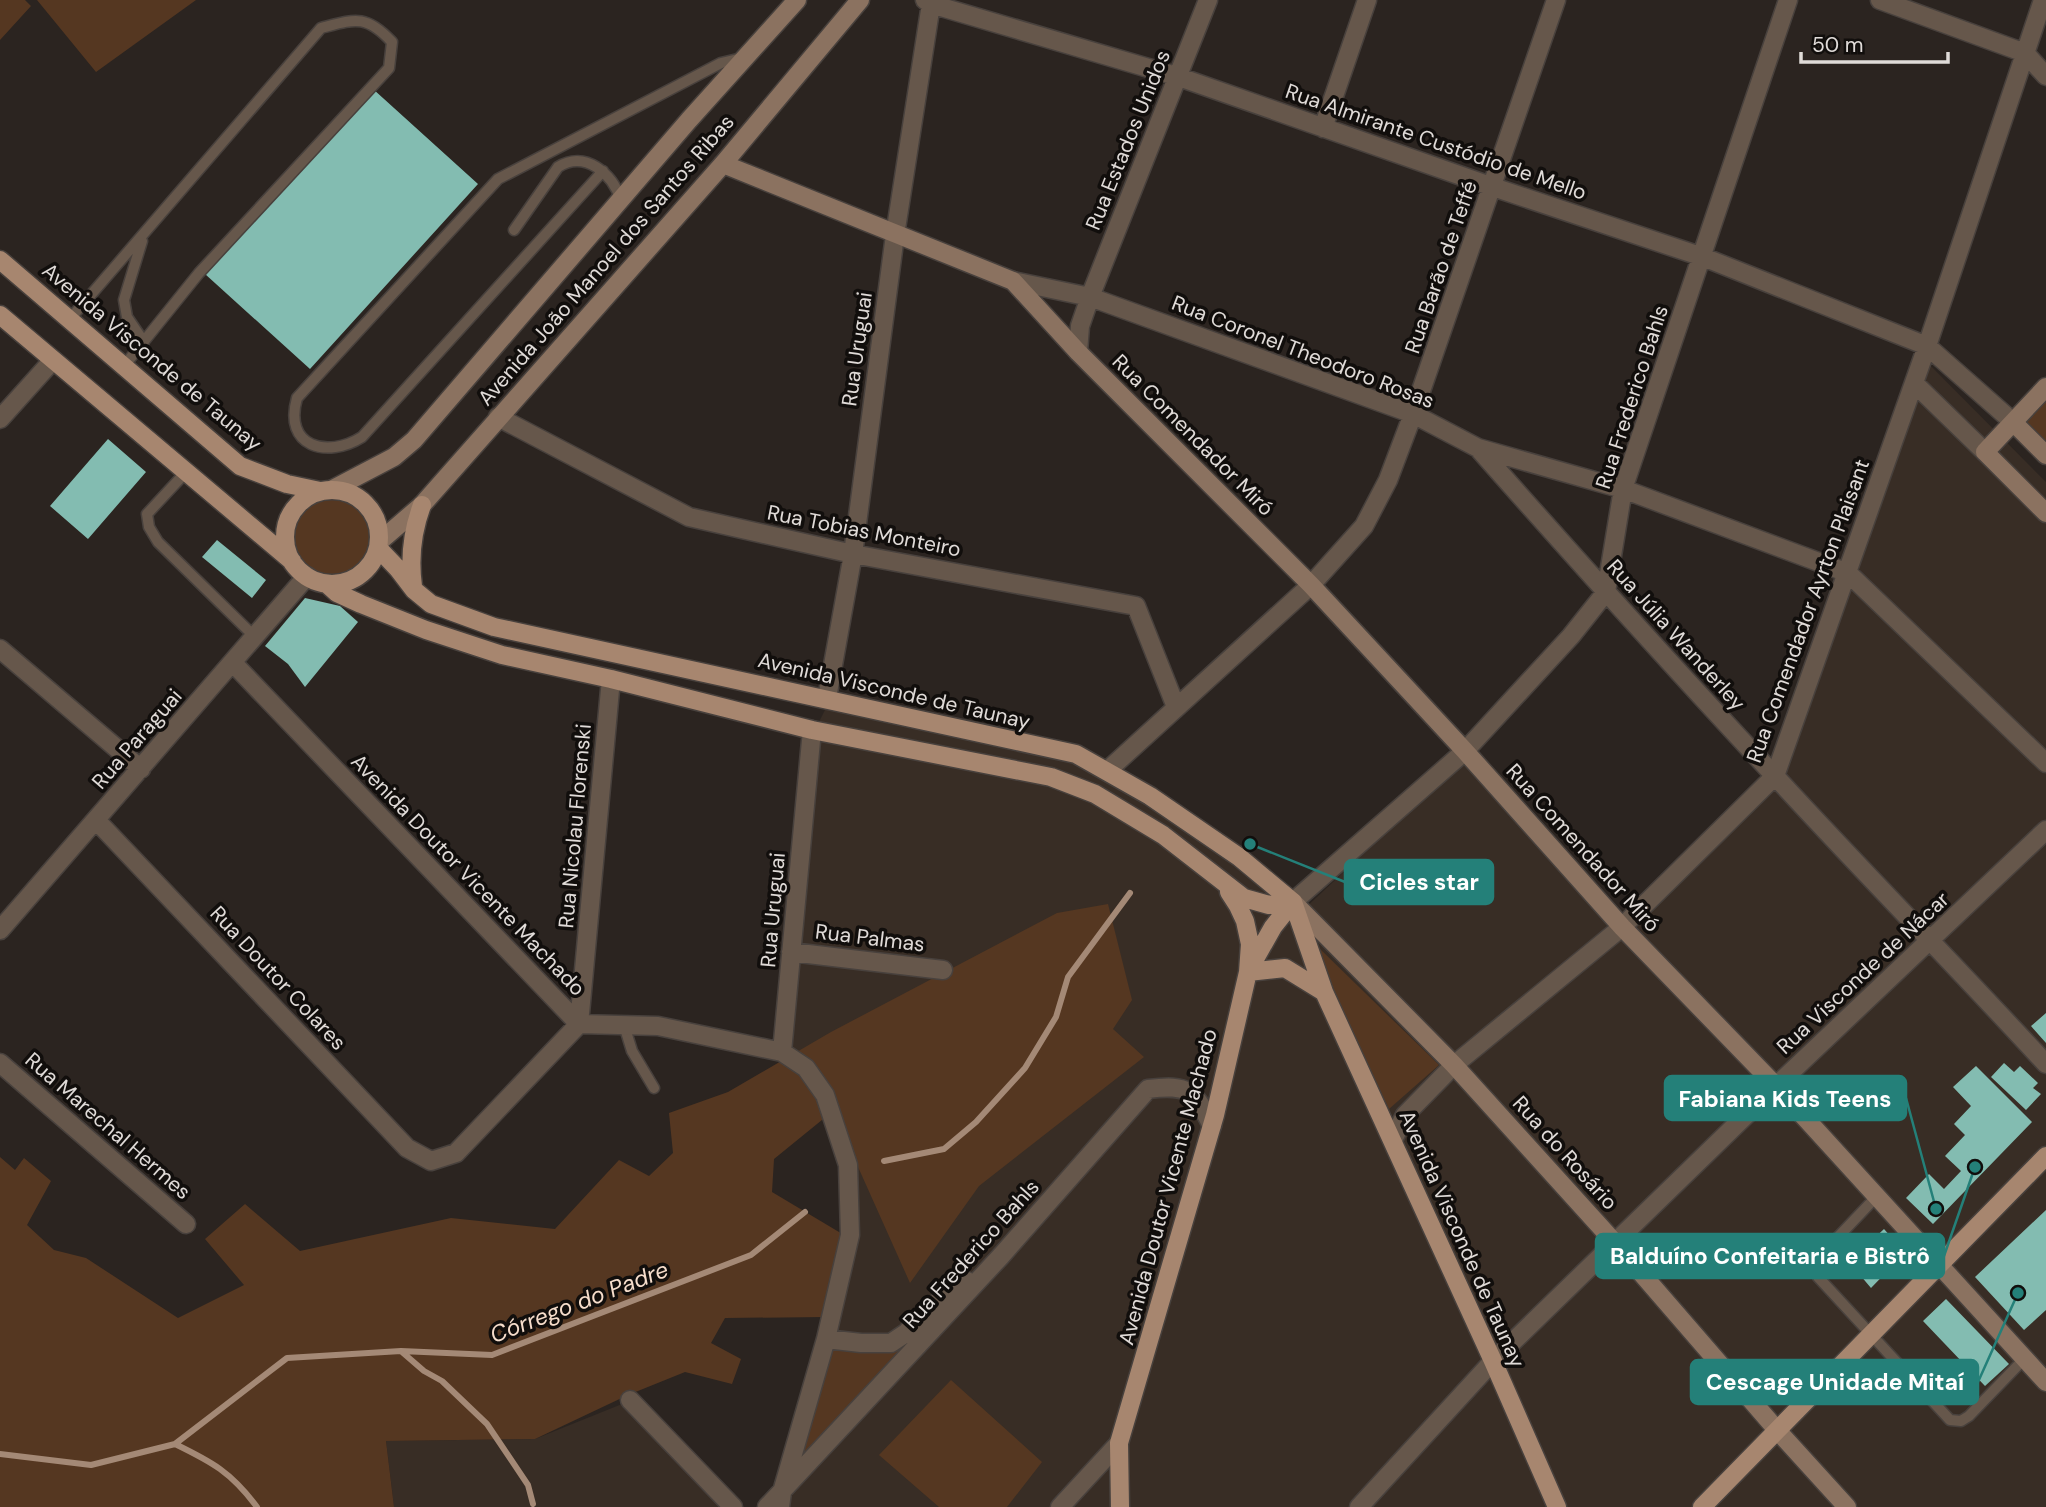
<svg xmlns="http://www.w3.org/2000/svg" width="2046" height="1507" font-family="'DM Sans',sans-serif">
	<style>
		.built { fill: #382d25 }
		.green { fill: #553721 }
		.lines { fill: none; stroke-linecap: round; stroke-linejoin: round }
		.stream { stroke: #a48976; stroke-width: 6 }
		.building { fill: #83bcb1 }
		.lane-casing { stroke: #48413d; stroke-width: 13 }
		.street-casing { stroke: #48413d; stroke-width: 21 }
		.secondary-casing { stroke: #48413d; stroke-width: 21 }
		.primary-casing { stroke: #48413d; stroke-width: 21 }
		.lane { stroke: #66574b; stroke-width: 10 }
		.street { stroke: #66574b; stroke-width: 18 }
		.secondary { stroke: #8b7260; stroke-width: 18 }
		.primary { stroke: #a7866f; stroke-width: 18 }
		.labels { text-anchor: middle; stroke-width: 7; stroke-linejoin: round; paint-order: stroke }
		.street-label { font-size: 21px; fill: #e0dbd8; stroke: #110e0c }
		.water-label { font-size: 23px; font-style: italic; fill: #f6ddcb; stroke: #110e0c }
		.leader { fill: none; stroke: #248079; stroke-width: 2.5 }
		.callout-dot { fill: #248079; stroke: #110e0c; stroke-width: 2.5 }
		.callout { fill: #248079; stroke: #248079; stroke-width: 2.5 }
		.callout-label { font-size: 23px; text-anchor: middle; font-weight: bold; fill: #fff }
	</style>
	<rect width="100%" height="100%" fill="#2b2420"/>
	<!-- built -->
	<path class="built" d="M1918 353 2046 482V1507H779L792 1496 852 1235 832 1108 784 1050 815 730 830 700 1076 756 1107 772 1302 911 1467 757 1622 925 1772 774Z
		M627 1402 744 1507H394L386 1441 535 1439Z"/>
	<!-- green -->
	<path class="green" d="M0 0H25L31 6 0 40Z
		M37 0H196L96 72Z
		M2046 394V463L2013 429Z
		M295 537a37 37 0 1 1 74 0a37 37 0 1 1-74 0Z
		M1108 904 1132 1000 1113 1029 1144 1057 979 1186 910 1283 833 1111 774 1159 772 1192 844 1235 825 1317 725 1318 711 1343 741 1359 732 1384 685 1372 628 1395 535 1439 386 1441 394 1507H0V1157L15 1170 24 1158 51 1181 27 1225 54 1250 86 1258 178 1318 244 1285 205 1239 245 1204 300 1251 451 1218 555 1229 619 1160 649 1176 673 1153 669 1113 728 1092 831 1032 1057 913Z
		M1318 947 1439 1065 1389 1109 1341 1009Z
		M940 1310 802 1460 828 1355 836 1348 871 1350Z
		M951 1380 1042 1462 1007 1507H939L879 1455Z"/>
	<g class="lines">
		<!-- stream -->
		<path class="stream" d="M884 1161 944 1149 976 1122 1025 1068 1056 1017 1068 977 1130 893
			M402 1352 424 1371 442 1381 487 1424 528 1485 533 1504
			M175 1444C212 1462 231 1472 257 1507
			M0 1454 91 1465 175 1444 287 1358 401 1351 492 1355 751 1255 805 1212"/>
	</g>
	<!-- building -->
	<path class="building" d="M373 89 478 184 310 369 205 274Z
		M108 439 146 472 88 539 50 506Z
		M217 540 266 580 252 598 202 557Z
		M305 598 340 606 358 622 305 687 288 664 265 646Z
		M2046 1013V1043L2031 1026Z
		M2004 1063 2014 1072 2020 1066 2038 1083 2033 1088 2041 1094 2026 1110 1991 1077Z
		M1976 1066 2032 1122 1933 1224 1906 1198 1929 1174 1944 1189 1961 1171 1945 1156 1965 1135 1954 1124 1971 1106 1953 1087Z
		M2046 1210V1310L2024 1330 1975 1277Z
		M1884 1229 1905 1253 1871 1288 1849 1262Z
		M1946 1299 2009 1364 1985 1386 1923 1321Z"/>
	<g class="lines">
		<defs>
			<path id="lane" d="M603 171 362 437C327 459 283 447 297 398L498 179 721 63 742 58
				M514 230 558 167C585 150 612 173 621 200
				M142 241 124 300 127 317 144 342
				M70 319 321 28C355 19 366 14 392 42L389 68 199 273 124 366
				M186 472 147 514 149 527 158 542 255 637
				M624 1025 632 1051 654 1088
				M1877 1196 1819 1257 1815 1266 1818 1277 1950 1420 1961 1421 1969 1416 2025 1358"/>
			<path id="street" d="M925 0 931 4 1179 77 1493 187 1703 257 1927 346 2013 422
				M1880 0 2025 53 2046 76
				M1323 128 1367 0
				M1013 281 1090 297 1413 414 1478 448 1623 489 1848 573 2046 763
				M1078 352 1080 326 1090 297 1208 0
				M1914 383 1985 452
				M498 417 689 517 853 554 1136 606 1176 707
				M0 419 53 360
				M1478 448C1575 558 1673 667 1773 774 1863 872 1956 966 2046 1064
				M0 649 141 769
				M233 663 579 1024 658 1026 782 1052 806 1068 825 1095 848 1165 850 1235 826 1339 782 1492 780 1507
				M827 698 853 554 895 235 931 4
				M1107 771 1311 585 1364 526 1388 480 1413 414 1556 0
				M96 820 407 1148 431 1161 456 1153 579 1024 611 679
				M1293 902 1465 751 1571 636 1606 592 1623 489 1788 0
				M0 930 307 576
				M791 952 943 970
				M782 1052 812 730
				M0 1063 186 1224
				M1393 1140 1405 1115 1454 1065 1622 927 1775 776 1927 346 2043 0
				M826 1339 861 1343H891L906 1333 927 1310 967 1281
				M630 1400 733 1507
				M767 1507 1001 1256 1148 1089C1189 1084 1194 1090 1212 1126
				M1060 1507 1119 1443
				M1359 1507 1493 1361 1776 1086 2046 830"/>
			<path id="secondary" d="M723 164 1013 281 1078 352 1311 585 1465 751 1622 927 1776 1086 2046 1382
				M2046 387 1985 452 2046 513
				M2013 422 2046 455
				M333 489 394 457 414 440 689 120 797 0
				M379 542 422 505 723 164 860 0
				M1293 902 1454 1065 1616 1244 1777 1430 1847 1507"/>
			<path id="primary" d="M0 260 240 466 287 484 320 491
				M0 315 292 561
				M285 537a47 47 0 1 1 94 0a47 47 0 1 1-94 0Z
				M378 548 398 569 414 590 431 604 494 627 1076 754 1150 796 1239 857 1293 902 1324 992 1493 1361 1557 1507
				M327 584 337 593 361 604 426 630 502 655 611 679 812 730 1051 777 1095 794 1163 835 1244 898 1269 905 1293 902
				M413 586C409 557 412 532 422 505
				M1251 966 1273 927 1293 902
				M1248 972 1285 968 1324 992
				M1120 1507 1119 1443 1215 1115 1248 972 1250 944 1245 921 1238 906 1229 892
				M1702 1507 2046 1156"/>
		</defs>
		<!-- lane casing -->
		<use href="#lane" class="lane-casing"/>
		<!-- street casing -->
		<use href="#street" class="street-casing"/>
		<!-- secondary casing -->
		<use href="#secondary" class="secondary-casing"/>
		<!-- primary casing -->
		<use href="#primary" class="primary-casing"/>
		<!-- lane -->
		<use href="#lane" class="lane"/>
		<!-- street -->
		<use href="#street" class="street"/>
		<!-- secondary -->
		<use href="#secondary" class="secondary"/>
		<!-- primary -->
		<use href="#primary" class="primary"/>
	</g>
	<g class="labels">
		<!-- street labels -->
		<g class="street-label">
			<text transform="translate(1128 140) rotate(-68)" y="7">Rua Estados Unidos</text>
			<text transform="translate(1436 142) rotate(19)" y="7">Rua Almirante Custódio de Mello</text>
			<text transform="translate(606 260) rotate(-49)" y="7">Avenida João Manoel dos Santos Ribas</text>
			<text transform="translate(1441 267) rotate(-71)" y="7">Rua Barão de Teffé</text>
			<text transform="translate(857 349) rotate(-82)" y="7">Rua Uruguai</text>
			<text transform="translate(1303 352) rotate(21)" y="7">Rua Coronel Theodoro Rosas</text>
			<text transform="translate(152 357) rotate(40)" y="7">Avenida Visconde de Taunay</text>
			<text transform="translate(1632 397) rotate(-72)" y="7">Rua Frederico Bahls</text>
			<text transform="translate(1193 435) rotate(45)" y="7">Rua Comendador Miró</text>
			<text transform="translate(864 531) rotate(11)" y="7">Rua Tobias Monteiro</text>
			<text transform="translate(1808 611) rotate(-70)" y="7">Rua Comendador Ayrton Plaisant</text>
			<text transform="translate(1676 635) rotate(48)" y="7">Rua Júlia Wanderley</text>
			<text transform="translate(894 691) rotate(13)" y="7">Avenida Visconde de Taunay</text>
			<text transform="translate(137 739) rotate(-49)" y="7">Rua Paraguai</text>
			<text transform="translate(575 826) rotate(-85)" y="7">Rua Nicolau Florenski</text>
			<text transform="translate(1583 848) rotate(48)" y="7">Rua Comendador Miró</text>
			<text transform="translate(468 875) rotate(46)" y="7">Avenida Doutor Vicente Machado</text>
			<text transform="translate(773 910) rotate(-85)" y="7">Rua Uruguai</text>
			<text transform="translate(870 938) rotate(7)" y="7">Rua Palmas</text>
			<text transform="translate(1863 973) rotate(-43)" y="7">Rua Visconde de Nácar</text>
			<text transform="translate(278 978) rotate(47)" y="7">Rua Doutor Colares</text>
			<text transform="translate(108 1126) rotate(41)" y="7">Rua Marechal Hermes</text>
			<text transform="translate(1565 1153) rotate(48)" y="7">Rua do Rosário</text>
			<text transform="translate(1168 1187) rotate(-75)" y="7">Avenida Doutor Vicente Machado</text>
			<text transform="translate(1462 1239) rotate(66)" y="7">Avenida Visconde de Taunay</text>
			<text transform="translate(971 1254) rotate(-48)" y="7">Rua Frederico Bahls</text>
		</g>
		<!-- water labels -->
		<g class="water-label">
			<text transform="translate(579 1302) rotate(-21)" y="8">Córrego do Padre</text>
		</g>
	</g>
	<!-- callouts -->
	<path class="leader" d="M1250 844L1345 882M1936 1209L1906 1098M1975 1167L1944 1256M2018 1293L1978 1382"/>
	<g class="callout-dot">
		<circle cx="1250" cy="844" r="7"/>
		<circle cx="1936" cy="1209" r="7"/>
		<circle cx="1975" cy="1167" r="7"/>
		<circle cx="2018" cy="1293" r="7"/>
	</g>
	<g class="callout">
		<rect x="1345" y="860" width="148" height="44" rx="7"/>
		<rect x="1665" y="1076" width="241" height="44" rx="7"/>
		<rect x="1596" y="1234" width="348" height="44" rx="7"/>
		<rect x="1691" y="1360" width="287" height="44" rx="7"/>
	</g>
	<g class="callout-label">
		<text x="1419" y="890">Cicles star</text>
		<text x="1785" y="1107">Fabiana Kids Teens</text>
		<text x="1770" y="1264">Balduíno Confeitaria e Bistrô</text>
		<text x="1835" y="1390">Cescage Unidade Mitaí</text>
	</g>
	<!-- scale -->
	<path d="M1801 52v10h147v-10" fill="none" stroke="#e0dbd8" stroke-width="3.5"/>
	<text x="1812" y="52" font-size="21" fill="#e0dbd8" stroke="#110e0c" stroke-width="5" paint-order="stroke">50 m</text>
</svg>
